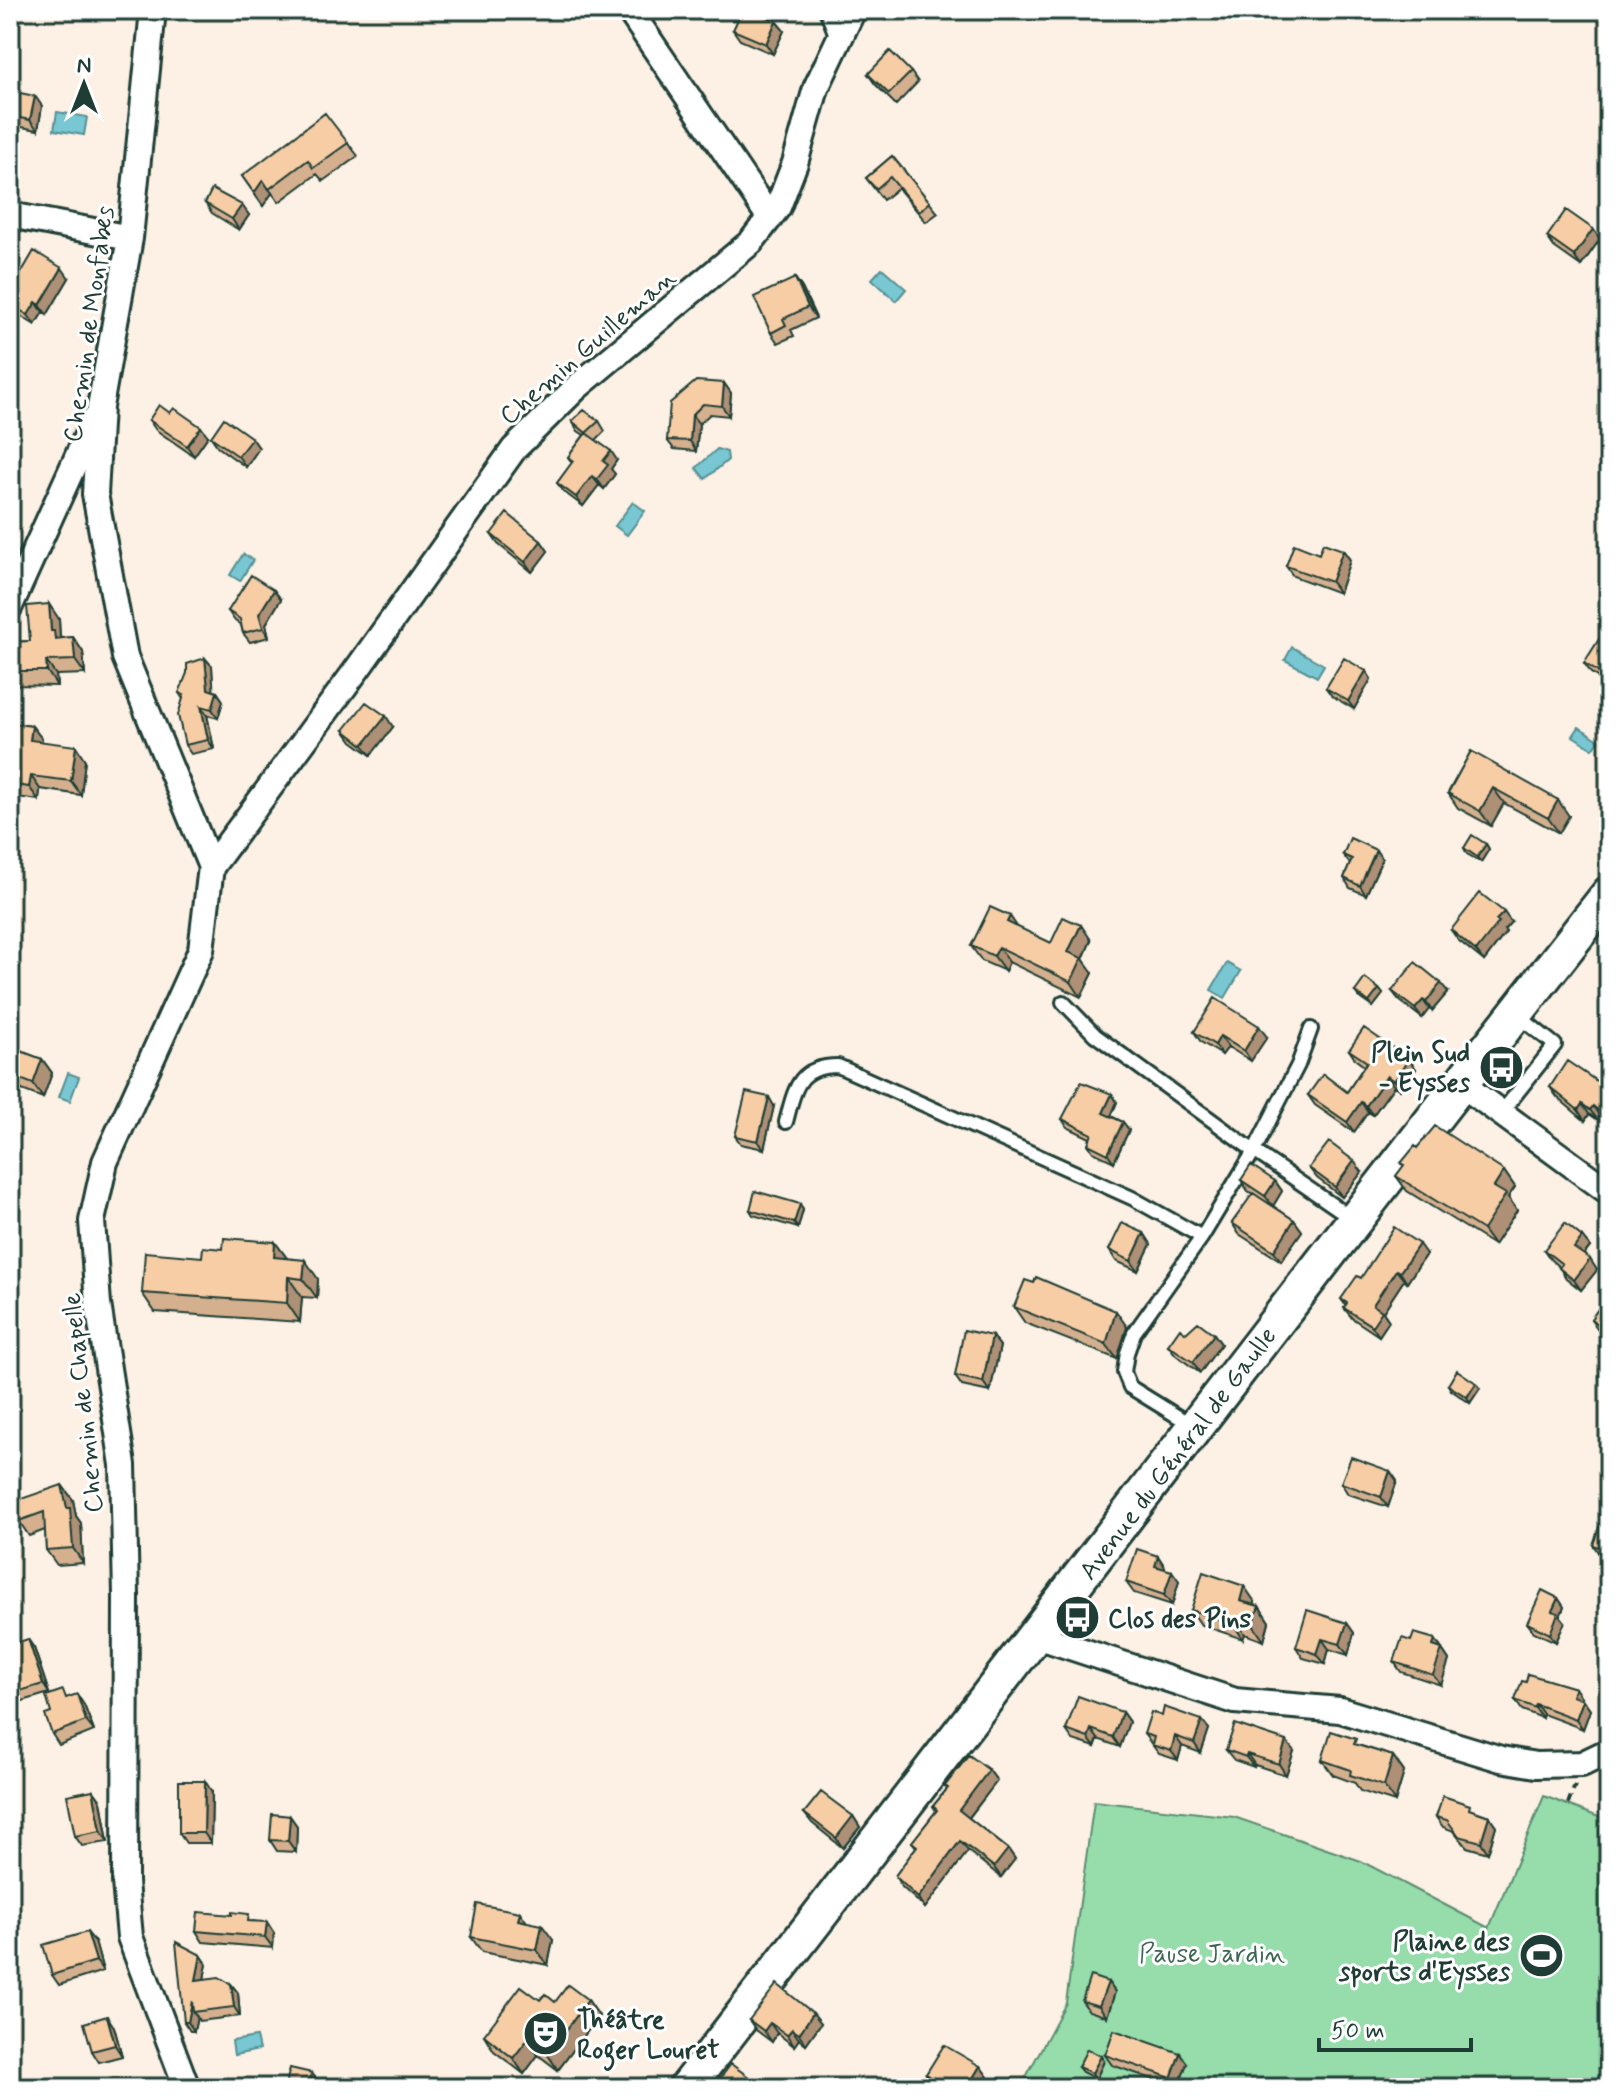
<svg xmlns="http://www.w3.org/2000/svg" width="1619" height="2098" font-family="Mynerve,sans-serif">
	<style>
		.green { fill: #96ddab; stroke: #5a8d70; stroke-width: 2 }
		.water { fill: #78c7d3; stroke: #549093; stroke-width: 2 }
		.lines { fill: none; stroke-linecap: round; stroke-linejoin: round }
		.service-casing { stroke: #1f3d34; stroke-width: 18 }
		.minor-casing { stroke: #1f3d34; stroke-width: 30 }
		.secondary-casing { stroke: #1f3d34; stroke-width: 40 }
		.path { stroke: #1f3d34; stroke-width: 4; stroke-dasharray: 8 6; stroke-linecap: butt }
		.service { stroke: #fff; stroke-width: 12 }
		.minor { stroke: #fff; stroke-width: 24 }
		.secondary { stroke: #fff; stroke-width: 34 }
		.wall { fill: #d4b08f; stroke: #1f3d34; stroke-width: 2 }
		.shaded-wall { fill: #ad9074; stroke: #1f3d34; stroke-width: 2 }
		.building { fill: #f7cda6; stroke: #1f3d34; stroke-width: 2 }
		.labels { text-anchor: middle; stroke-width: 6; stroke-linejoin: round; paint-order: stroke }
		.street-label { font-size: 26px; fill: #1f3d34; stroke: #fff }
		.poi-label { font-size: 26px; font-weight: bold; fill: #1f3d34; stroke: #fff; text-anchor: end }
		.park-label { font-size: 26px; fill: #3d6552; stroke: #fff }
	</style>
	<rect width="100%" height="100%" fill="#fdf0e4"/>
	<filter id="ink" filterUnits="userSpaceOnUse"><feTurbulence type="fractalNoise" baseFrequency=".0125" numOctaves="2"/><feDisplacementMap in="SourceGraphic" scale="16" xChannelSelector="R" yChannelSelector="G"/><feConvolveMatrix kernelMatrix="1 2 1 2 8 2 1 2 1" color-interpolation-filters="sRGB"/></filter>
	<g filter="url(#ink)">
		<!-- green -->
		<path class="green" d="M1544 1796 1609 1821V2088H1020L1066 2003 1094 1801 1234 1817 1361 1861 1489 1928Z"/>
		<!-- water -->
		<path class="water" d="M57 112 87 117 84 135 54 130Z
			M882 268 906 289 896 301 872 279Z
			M717 449 727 452 728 460 705 479 696 468Z
			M633 502 645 511 627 535 615 526Z
			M243 554 253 560 240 581 230 575Z
			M1292 647 1324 665 1317 677 1285 660Z
			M1579 727 1599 740 1593 749 1573 736Z
			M1227 963 1241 971 1225 998 1211 990Z
			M68 1073 79 1077 70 1101 59 1097Z
			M256 2037 259 2050 234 2055 232 2041Z"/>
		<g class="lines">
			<defs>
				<path id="service" d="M826 10 838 40
					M1063 1002 1095 1035 1254 1151 1353 1219
					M1501 1113 1555 1045 1516 1014
					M786 1122C795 1088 798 1066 838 1066L1132 1198 1202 1237
					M1193 1426 1130 1387 1124 1372 1127 1353 1134 1333 1202 1237 1254 1151 1298 1065 1311 1029"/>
				<path id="minor" d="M153 10 130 238 100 407 95 494 125 657 211 867 201 950 105 1162 92 1221 98 1304 123 1465 126 1595 125 1882 130 1937 187 2088
					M629 10 770 218
					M10 215 130 238
					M10 606 94 420
					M211 867 358 668 514 449 577 387 751 242 778 207 795 163 816 88 853 10
					M1460 1083 1609 1192
					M1037 1636 1235 1701 1340 1710 1501 1759 1536 1765 1582 1764 1609 1751"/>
				<path id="secondary" d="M686 2088C994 1691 1298 1289 1609 894"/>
			</defs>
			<!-- service casing -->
			<use href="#service" class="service-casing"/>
			<!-- minor casing -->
			<use href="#minor" class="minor-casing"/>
			<!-- secondary casing -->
			<use href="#secondary" class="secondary-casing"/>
			<!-- path -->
			<path class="path" d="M1568 1804 1575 1785"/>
			<!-- service -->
			<use href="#service" class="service"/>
			<!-- minor -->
			<use href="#minor" class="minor"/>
			<!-- secondary -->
			<use href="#secondary" class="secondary"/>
		</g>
		<!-- wall -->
		<path class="wall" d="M776 21 784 31 773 54 740 40 733 30Z
			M911 72 918 82 896 105 875 84 868 74Z
			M10 91 42 106 38 130 10 125Z
			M348 143 358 156 323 181 317 174 279 202 272 193 263 206 242 176Z
			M892 156 938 213 926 222 898 188 883 200 866 178Z
			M205 203 249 215 239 230 212 213Z
			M1593 229 1600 239 1581 266 1554 247 1547 237Z
			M69 278 47 315 43 312 35 325 12 311 10 308V292Z
			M795 278 802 288 816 318 791 330 794 336 778 343 771 333Z
			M724 383 731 393 729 416 710 414 699 424 696 451 674 449 667 440Z
			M170 413 208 436 194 456 156 430 149 420Z
			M572 421H599L605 431 596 440 617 460 611 469 615 474 604 489 599 485 583 506 564 492 557 483 572 463 568 457 584 435 578 431Z
			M211 437 252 438 259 448 246 467 218 447Z
			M491 534 541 541 548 551 532 572 498 544Z
			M1343 550 1350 560 1339 593 1293 576 1286 566Z
			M281 599 266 624 269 637 250 642 243 633 241 625 235 621 228 611Z
			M59 619 60 638 73 637 83 652 85 674 56 675 57 686 14 685 10 680V642L30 641Z
			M1609 642V685L1591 673 1584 663Z
			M212 666 213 691 217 692 223 701 218 718 207 715 214 749 191 754 185 745 183 699 179 693Z
			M1366 671 1371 679 1354 709 1332 696 1326 688Z
			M10 723 32 726 42 739V742L85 760 81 795 40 789 39 800 10 796Z
			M393 727 371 755 352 741 344 730Z
			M1471 751 1569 816 1559 833 1504 803 1491 826 1458 808 1448 793Z
			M1486 844 1489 849 1481 862 1467 854 1464 848Z
			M1343 855 1382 859 1366 895 1350 888 1344 878 1350 864Z
			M1511 922 1504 930 1506 932 1484 961 1458 940 1451 930Z
			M1017 927 1051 943 1091 940 1083 959 1093 973 1081 997 1009 962 1005 971 982 961 971 946Z
			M1379 989 1383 994 1373 1007 1359 997 1355 992Z
			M1392 991 1448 992 1432 1011 1429 1009 1422 1018 1399 1000Z
			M1609 1008V1032L1601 1021Z
			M1194 1032 1267 1037 1251 1061 1228 1047 1222 1055 1201 1042Z
			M10 1047 42 1059 52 1073 43 1098 14 1087 10 1096Z
			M1349 1050 1409 1059 1416 1069 1400 1090 1394 1086 1373 1115 1368 1112 1354 1132 1315 1105 1308 1095 1347 1092 1364 1066 1356 1060Z
			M1609 1076V1120L1608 1122 1600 1117 1598 1120 1589 1114 1585 1121 1557 1097 1550 1087 1598 1082Z
			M1112 1094 1117 1102 1111 1116 1123 1122 1129 1130 1114 1162 1093 1152 1088 1144 1090 1138 1067 1127 1062 1119Z
			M774 1106 764 1149 741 1144 735 1136Z
			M1417 1148 1504 1171 1515 1187 1508 1197 1517 1210 1494 1245 1407 1191 1396 1176 1404 1166 1401 1163Z
			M1309 1168 1362 1172 1342 1197 1317 1178Z
			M1241 1180 1275 1181 1282 1191 1273 1206 1294 1220 1302 1231 1281 1261 1239 1234 1232 1223 1253 1194 1248 1191Z
			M800 1204 803 1210 798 1228 753 1215 750 1210Z
			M1144 1233 1151 1244 1138 1271 1116 1261 1109 1250Z
			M1582 1237 1590 1247 1584 1255 1597 1270 1581 1290 1566 1278 1559 1267 1551 1260 1544 1250Z
			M275 1242 287 1258 318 1279 317 1298 302 1297 300 1322 155 1312 142 1293 202 1257 223 1249Z
			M1426 1254 1407 1283 1404 1280 1383 1312 1389 1321 1379 1336 1352 1318 1344 1308 1346 1306 1341 1299 1361 1278Z
			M1609 1294V1336L1597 1328 1591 1319Z
			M1014 1307 1127 1327 1117 1359 1025 1323Z
			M1186 1333 1214 1334 1221 1344 1200 1373 1176 1355 1168 1345Z
			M992 1336 1000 1346 990 1392 962 1386 955 1376Z
			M1476 1383 1480 1388 1470 1403 1451 1390 1448 1385Z
			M1390 1471 1397 1481 1388 1507 1348 1494 1341 1483Z
			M62 1485 73 1500 76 1516 81 1523 83 1563 57 1565 46 1550 45 1530 29 1536 19 1521Z
			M1609 1531V1559L1600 1555 1593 1545Z
			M1158 1556 1165 1567V1569L1179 1581 1172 1605 1134 1593 1126 1582Z
			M1558 1598 1564 1607 1560 1616 1565 1622 1556 1642 1534 1632 1527 1623Z
			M1255 1602 1254 1605 1259 1606 1269 1622 1264 1641 1245 1634 1243 1639 1201 1625 1191 1610Z
			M1347 1623 1354 1633 1348 1655 1329 1649 1325 1664 1303 1658 1296 1647Z
			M1435 1639 1449 1660 1441 1685 1401 1672 1394 1662 1411 1641Z
			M10 1645 34 1648 49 1693 10 1705Z
			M1582 1698V1699L1590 1710 1583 1729 1543 1714 1542 1718 1522 1710 1515 1700Z
			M84 1705 94 1731 59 1745 52 1734 51 1713Z
			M1122 1712 1129 1722 1120 1747 1098 1739 1095 1747 1073 1740 1066 1730Z
			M1162 1716 1209 1729 1201 1753 1182 1746 1178 1760 1159 1754 1144 1734Z
			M1361 1746 1393 1756 1404 1772 1395 1802 1360 1791 1355 1783 1333 1775 1322 1760Z
			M1226 1750 1294 1751 1286 1775 1255 1765 1254 1767 1234 1760Z
			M989 1770 997 1781 969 1818 1008 1849 1015 1859 1001 1877 968 1851 925 1908 902 1887 895 1876 916 1847 912 1842 936 1811 933 1806 947 1789 945 1786Z
			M93 1790 101 1801 108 1842 82 1846 75 1836Z
			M212 1792 211 1843H186L179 1833Z
			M1475 1811 1489 1816 1496 1826 1488 1853 1467 1847 1454 1831 1443 1827 1436 1817Z
			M804 1813 853 1816 860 1827 843 1848 812 1823Z
			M290 1816 297 1826 296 1852 277 1851 270 1840Z
			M254 1921 274 1933 273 1948 203 1942 196 1931Z
			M471 1937 553 1940 548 1965 482 1952Z
			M95 1942 103 1971 59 1985 52 1975Z
			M201 1955 207 1964 204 1979 231 1984 238 1993 240 2016 199 2021 197 2017 194 2031H190L184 2022Z
			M1108 1982 1115 1992 1107 2017 1089 2011 1082 2001Z
			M540 2000 555 2002 588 2000 599 2016 558 2070 538 2055 524 2074 494 2051 484 2035Z
			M813 2013 821 2023 806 2044 799 2039 794 2046 777 2033 772 2042 756 2030 749 2020Z
			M114 2027 122 2056 99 2062 92 2051Z
			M1105 2055 1187 2063 1178 2088 1112 2065Z
			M1104 2061 1096 2079 1082 2072 1078 2067Z
			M980 2066 988 2077 981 2088H940L934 2084 926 2074Z"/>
		<!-- shaded-wall -->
		<path class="shaded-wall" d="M776 21 784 31 773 54 766 44Z
			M35 96 42 106 38 130 30 120Z
			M263 180 272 193 263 206 254 193Z
			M242 205 249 215 239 230 232 219Z
			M1593 229 1600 239 1581 266 1574 256Z
			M62 268 69 278 47 315 40 305Z
			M795 278 802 288 816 318 808 307Z
			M36 302 43 312 35 325 28 315Z
			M724 383 731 393 729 416 722 406Z
			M692 415 699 424 696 451 690 441Z
			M201 427 208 436 194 456 187 446Z
			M252 438 259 448 246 467 238 456Z
			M611 451 617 460 611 469 615 474 604 489 597 479 603 461Z
			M592 476 599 485 583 506 576 497Z
			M541 541 548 551 532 572 525 562Z
			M1343 550 1350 560 1339 593 1331 582Z
			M274 590 281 599 266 624 269 637 263 628 259 614Z
			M49 604 59 619 60 639 65 653 51 631Z
			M73 637 83 652 85 674 75 660Z
			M205 658 212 666 214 698 208 689Z
			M46 661 56 675 57 686 47 671Z
			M1366 671 1371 679 1354 709 1348 701Z
			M217 692 223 701 218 718 212 709Z
			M201 706 207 715 214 749 208 740Z
			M386 716 393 727 371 755 363 745Z
			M32 726 42 739 40 754 30 740Z
			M76 746 85 760 81 795 71 781Z
			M31 776 40 789 39 800 29 787Z
			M1493 788 1504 803 1491 826 1480 811Z
			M1558 800 1569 816 1559 833 1548 818Z
			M1486 844 1489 849 1481 862 1477 857Z
			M1376 850 1382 859 1366 895 1360 886Z
			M1504 912 1511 922 1504 930 1506 932 1484 961 1476 951 1496 920Z
			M1010 916 1020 931 1007 922Z
			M1081 925 1091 940 1083 959 1093 973 1081 997 1071 982 1068 952Z
			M999 947 1009 962 1005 971 994 956Z
			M1441 983 1448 992 1432 1011 1426 1002Z
			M1379 989 1383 994 1373 1007 1369 1002Z
			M1423 1000 1429 1009 1422 1018 1415 1009Z
			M1259 1026 1267 1037 1251 1061 1244 1051Z
			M1220 1036 1228 1047 1222 1055 1215 1045Z
			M42 1059 52 1073 43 1098 33 1084Z
			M1409 1059 1416 1069 1400 1090 1394 1081Z
			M1387 1076 1394 1086 1373 1115 1366 1106Z
			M10 1082 14 1087 11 1096 10 1095Z
			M1112 1094 1117 1102 1109 1121 1103 1113Z
			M769 1097 774 1106 764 1149 758 1141Z
			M1361 1102 1368 1112 1354 1132 1347 1122Z
			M1582 1104 1589 1114 1585 1121 1578 1110Z
			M1593 1106 1600 1117 1598 1120 1590 1110Z
			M1602 1110 1609 1120 1608 1122 1600 1112Z
			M1123 1122 1129 1130 1114 1162 1108 1154Z
			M1354 1161 1362 1172 1342 1197 1335 1187Z
			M1504 1171 1515 1187 1508 1197 1517 1210 1494 1245 1483 1230 1494 1187Z
			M1275 1181 1282 1191 1273 1206 1265 1196Z
			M800 1204 803 1210 798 1228 794 1223Z
			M1294 1220 1302 1231 1281 1261 1274 1251Z
			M1144 1233 1151 1244 1138 1271 1131 1261Z
			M1582 1237 1590 1247 1581 1258 1574 1248Z
			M275 1242 289 1261 274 1257Z
			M1419 1244 1426 1254 1407 1283 1400 1272Z
			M1590 1259 1597 1270 1581 1290 1574 1280Z
			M305 1260 318 1279 317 1298 303 1279Z
			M1396 1270 1404 1280 1383 1312 1389 1321 1379 1336 1372 1326 1373 1305Z
			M288 1277 302 1297 300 1322 287 1303Z
			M1116 1311 1127 1327 1117 1359 1106 1344Z
			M1214 1334 1221 1344 1200 1373 1193 1362Z
			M992 1336 1000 1346 990 1392 983 1382Z
			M1476 1383 1480 1388 1470 1403 1467 1397Z
			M1390 1471 1397 1481 1388 1507 1381 1497Z
			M62 1485 73 1500 76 1516 81 1523 83 1563 73 1548Z
			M1158 1556 1165 1567 1163 1576 1155 1566Z
			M1172 1571 1179 1581 1172 1605 1164 1595Z
			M1244 1586 1255 1602 1251 1616 1240 1601Z
			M1558 1598 1564 1607 1560 1616 1565 1622 1556 1642 1550 1634 1552 1611Z
			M1259 1606 1269 1622 1264 1641 1253 1625Z
			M1234 1619 1245 1634 1243 1639 1233 1623Z
			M1347 1623 1354 1633 1348 1655 1340 1644Z
			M28 1639 34 1648 49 1693 43 1684Z
			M1322 1639 1329 1649 1325 1664 1317 1654Z
			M1435 1639 1449 1660 1441 1685 1433 1675V1646Z
			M1575 1688 1582 1698 1579 1706 1572 1696Z
			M77 1694 84 1705 94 1731 86 1721Z
			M1583 1700 1590 1710 1583 1729 1576 1719Z
			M1536 1704 1543 1714 1542 1718 1535 1708Z
			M1122 1712 1129 1722 1120 1747 1113 1737Z
			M1202 1720 1209 1729 1201 1753 1194 1743Z
			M1091 1729 1098 1739 1095 1747 1088 1738Z
			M1175 1736 1182 1746 1178 1760 1171 1751Z
			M1286 1741 1294 1751 1286 1775 1279 1764Z
			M1247 1754 1255 1765 1254 1767 1246 1757Z
			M1393 1756 1404 1772 1395 1802 1384 1786Z
			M989 1770 997 1781 966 1821 959 1810Z
			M205 1781 212 1792 211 1843 204 1833Z
			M93 1790 101 1801 108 1842 101 1831Z
			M290 1816 297 1826 296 1852 288 1841Z
			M853 1816 860 1827 843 1848 836 1838Z
			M1489 1816 1496 1826 1488 1853 1481 1842Z
			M960 1841 968 1851 925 1908 918 1898Z
			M1008 1849 1015 1859 1001 1877 994 1867Z
			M520 1912 531 1928 518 1920Z
			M267 1922 274 1933 273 1948 265 1937Z
			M542 1925 553 1940 548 1965 537 1950Z
			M87 1932 95 1942 103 1971 96 1961Z
			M201 1955 207 1964 202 1989 196 1980Z
			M1108 1982 1115 1992 1107 2017 1099 2006Z
			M231 1984 238 1993 240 2016 234 2007Z
			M588 2000 599 2016 558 2070 548 2055Z
			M192 2001 193 2012 197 2017 194 2031 188 2022Z
			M813 2013 821 2023 806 2044 799 2034Z
			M107 2016 114 2027 122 2056 115 2045Z
			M770 2023 777 2033 772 2042 764 2031Z
			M792 2029 799 2039 794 2046 787 2035Z
			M528 2039 538 2055 524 2074 513 2058Z
			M1180 2053 1187 2063 1178 2088 1171 2078Z
			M1101 2056 1104 2061 1096 2079 1092 2073Z
			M980 2066 988 2077 981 2088H967Z
			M312 2073 317 2080 315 2088H308Z"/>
		<!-- building -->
		<path class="building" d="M742 10H752L776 21 766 44 733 30Z
			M890 51 911 72 889 94 868 74Z
			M10 91 35 96 30 120 10 116Z
			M325 113 348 143 313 168 308 160 269 189 263 180 254 193 242 176Z
			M892 156 930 202 919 212 890 177 876 189 866 178Z
			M212 189 242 205 232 219 205 203Z
			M1566 210 1593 229 1574 256 1547 237Z
			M34 251 62 268 40 305 36 302 28 315 10 304V292Z
			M795 278 808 307 783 319 786 325 771 333 754 297Z
			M696 381 724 383 722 406 703 404 692 415 690 441 667 440 670 403Z
			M159 405 170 413 174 408 201 427 187 446 149 420Z
			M584 410 599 421 586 433 611 451 603 461 608 465 597 479 592 476 576 497 557 483 573 461 568 457 586 433 572 421Z
			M224 418 252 438 238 456 211 437Z
			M507 513 541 541 525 562 491 534Z
			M1323 543 1343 550 1331 582 1286 566 1294 544 1319 554Z
			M251 575 274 590 259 614 263 628 243 633 240 619 228 611Z
			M49 604 51 631H54L55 639 73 637 75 660 46 661 47 671H10V642L30 641 27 606Z
			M1601 636 1609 642V679L1584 663Z
			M205 658 208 689 217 692 212 709 201 706 208 740 185 745 178 715 184 695 179 693 187 673V664Z
			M1344 658 1366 671 1348 701 1326 688Z
			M366 702 386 716 363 745 344 730Z
			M10 723 32 726 30 740 76 746 71 781 31 776 29 787 10 784Z
			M1471 751 1558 800 1548 818 1493 788 1480 811 1448 793Z
			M1472 835 1486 844 1477 857 1464 848Z
			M1350 838 1376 850 1360 886 1344 878 1352 859 1343 855Z
			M1480 893 1504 912 1496 920 1499 922 1476 951 1451 930Z
			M990 907 1010 916 1007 922 1051 943 1063 917 1081 925 1068 952 1082 958 1071 982 999 947 994 956 971 946Z
			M1415 962 1441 983 1426 1002 1423 1000 1415 1009 1392 991Z
			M1365 978 1379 989 1369 1002 1355 992Z
			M1215 998 1259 1026 1244 1051 1220 1036 1215 1045 1194 1032Z
			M1609 1008V1027L1601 1021Z
			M1364 1028 1409 1059 1394 1081 1387 1076 1366 1106 1361 1102 1347 1122 1308 1095 1323 1074 1347 1092 1367 1062 1349 1050Z
			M10 1047 42 1059 33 1084 10 1075Z
			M1567 1061 1598 1082 1604 1073 1609 1076V1115L1602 1110 1600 1112 1593 1106 1590 1110 1582 1104 1578 1110 1550 1087Z
			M1081 1082 1112 1094 1103 1113 1123 1122 1108 1154 1088 1144 1092 1134 1062 1119Z
			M746 1092 769 1097 758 1141 735 1136Z
			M1435 1126 1504 1171 1494 1187 1506 1194 1483 1230 1396 1176 1404 1165 1401 1163 1415 1146 1417 1148Z
			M1329 1142 1354 1161 1335 1187 1309 1168Z
			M1251 1165 1275 1181 1265 1196 1241 1180Z
			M755 1191 800 1204 794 1223 750 1210Z
			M1253 1193 1294 1220 1274 1251 1232 1223Z
			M1122 1223 1144 1233 1131 1261 1109 1250Z
			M1565 1223 1582 1237 1574 1248 1590 1259 1574 1280 1559 1268 1562 1264 1544 1250Z
			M1394 1227 1419 1244 1400 1272 1396 1270 1373 1305 1382 1311 1372 1326 1344 1308 1347 1303 1341 1299 1357 1276 1361 1278Z
			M224 1238 275 1242 274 1257 305 1260 303 1279 288 1277 287 1303 142 1293 145 1252 202 1257 203 1247 223 1249Z
			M1036 1277 1116 1311 1106 1344 1014 1307 1025 1280 1034 1283Z
			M1609 1294V1323L1605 1329 1591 1319Z
			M1198 1322 1214 1334 1193 1362 1168 1345 1180 1328 1186 1333Z
			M964 1330 992 1336 983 1382 955 1376Z
			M1457 1370 1476 1383 1467 1397 1448 1385Z
			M1351 1457 1390 1471 1381 1497 1341 1483Z
			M62 1485 67 1508H70L73 1548 46 1550 44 1512 19 1521 12 1502Z
			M1599 1527 1609 1531V1551L1593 1545Z
			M1137 1549 1158 1556 1155 1566 1172 1571 1164 1595 1126 1582Z
			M1203 1572 1244 1586 1240 1601 1259 1606 1253 1625 1234 1619 1233 1623 1191 1610Z
			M1542 1590 1558 1598 1552 1611 1558 1613 1550 1634 1527 1623Z
			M1307 1610 1347 1623 1340 1644 1322 1639 1317 1654 1296 1647Z
			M1414 1633 1435 1639 1433 1646 1442 1649 1433 1675 1394 1662 1402 1638 1411 1641Z
			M28 1639 43 1684 10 1694V1645Z
			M1528 1674 1575 1688 1572 1696 1583 1700 1576 1719 1536 1704 1535 1708 1515 1700 1522 1681 1526 1682Z
			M63 1690 66 1698 77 1694 86 1721 52 1734 45 1715 51 1713 46 1696Z
			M1078 1696 1122 1712 1113 1737 1091 1729 1088 1738 1066 1730Z
			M1164 1707 1202 1720 1194 1743 1175 1736 1171 1751 1152 1745 1154 1737 1144 1734 1151 1712 1162 1716Z
			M1235 1724 1286 1741 1279 1764 1247 1754 1246 1757 1226 1750Z
			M1331 1731 1356 1739 1354 1744 1393 1756 1384 1786 1350 1775 1351 1770 1322 1760Z
			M969 1755 989 1770 959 1810 1008 1849 994 1867 960 1841 918 1898 895 1876 917 1846 912 1842 937 1810 933 1806 948 1788 945 1786Z
			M179 1781H205L204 1833H179Z
			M93 1790 101 1831 75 1836 67 1795Z
			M821 1792 853 1816 836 1838 804 1813Z
			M1443 1796 1470 1805 1469 1809 1489 1816 1481 1842 1459 1836 1447 1820 1436 1817Z
			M272 1814 290 1816 288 1841 270 1840Z
			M477 1904 520 1912 518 1920 542 1925 537 1950 471 1937Z
			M198 1912 232 1915V1912L249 1914 248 1921 267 1922 265 1937 196 1931Z
			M87 1932 96 1961 52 1975 43 1945Z
			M176 1942 201 1955 196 1980 219 1977 231 1984 234 2007 193 2012 192 2001 188 2022H184Z
			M1090 1976 1108 1982 1099 2006 1082 2001Z
			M777 1984 813 2013 799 2034 792 2029 787 2035 770 2023 764 2031 749 2020Z
			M568 1985 588 2000 548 2055 528 2039 513 2058 484 2035 521 1986 540 2000 545 1994 555 2002Z
			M107 2016 115 2045 92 2051 84 2023Z
			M1114 2030 1180 2053 1171 2078 1105 2055Z
			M944 2045 980 2066 967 2088H951L926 2074Z
			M1087 2049 1101 2056 1092 2073 1078 2067Z
			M731 2064 757 2083 753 2088H721L723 2084 719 2080Z
			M290 2068 312 2073 308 2088H285Z"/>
	</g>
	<!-- icons -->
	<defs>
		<symbol id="bus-disc" viewBox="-11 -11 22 22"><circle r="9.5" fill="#1f3d34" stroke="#fff"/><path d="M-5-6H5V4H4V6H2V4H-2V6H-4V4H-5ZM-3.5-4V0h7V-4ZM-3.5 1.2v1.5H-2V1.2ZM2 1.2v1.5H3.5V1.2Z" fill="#fff"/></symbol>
		<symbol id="stadium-disc" viewBox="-11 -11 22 22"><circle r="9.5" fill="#1f3d34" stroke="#fff"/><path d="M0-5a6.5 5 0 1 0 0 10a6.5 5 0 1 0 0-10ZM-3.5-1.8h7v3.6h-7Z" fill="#fff"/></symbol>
		<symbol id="theatre-disc" viewBox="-11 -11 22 22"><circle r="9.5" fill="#1f3d34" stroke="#fff"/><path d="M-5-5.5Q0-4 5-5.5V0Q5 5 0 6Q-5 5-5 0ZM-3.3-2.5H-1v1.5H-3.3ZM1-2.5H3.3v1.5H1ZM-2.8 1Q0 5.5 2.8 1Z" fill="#fff"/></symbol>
	</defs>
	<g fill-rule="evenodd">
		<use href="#bus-disc" x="1476" y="1042" width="51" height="51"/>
		<use href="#bus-disc" x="1052" y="1592" width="51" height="51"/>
		<use href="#stadium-disc" x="1516" y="1930" width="51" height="51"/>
		<use href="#theatre-disc" x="520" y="2008" width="51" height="51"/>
	</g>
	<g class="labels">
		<!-- street labels -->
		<g class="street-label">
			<text transform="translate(88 324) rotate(-82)" y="9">Chemin de Monfabes</text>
			<text transform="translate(587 346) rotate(-41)" y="9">Chemin Guilleman</text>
			<text transform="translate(82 1403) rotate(-96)" y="9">Chemin de Chapelle</text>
			<text transform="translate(1177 1453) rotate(-53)" y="9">Avenue du Général de Gaulle</text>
		</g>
		<!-- poi labels -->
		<g class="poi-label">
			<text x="1470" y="1061">Plein Sud<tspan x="1470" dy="30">- Eysses</tspan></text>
			<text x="1108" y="1627" text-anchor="start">Clos des Pins</text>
			<text x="1510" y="1950">Plaine des<tspan x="1510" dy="30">sports d'Eysses</tspan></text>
			<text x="577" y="2028" text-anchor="start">Théâtre<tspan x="577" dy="30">Roger Louret</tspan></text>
		</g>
		<!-- park labels -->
		<g class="park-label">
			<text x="1212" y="1962">Pause Jardin</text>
		</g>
	</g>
	<!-- margin -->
	<rect width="1619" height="2098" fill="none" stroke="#fff" stroke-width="40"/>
	<rect x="20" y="20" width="1579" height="2058" fill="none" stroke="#1f3d34" stroke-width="3" filter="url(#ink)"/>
	<!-- north arrow -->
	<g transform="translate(84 84)" stroke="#ffffff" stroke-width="6" paint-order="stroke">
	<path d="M0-6L14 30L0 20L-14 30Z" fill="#1f3d34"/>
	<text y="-12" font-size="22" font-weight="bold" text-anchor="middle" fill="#1f3d34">N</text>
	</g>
	<!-- scale -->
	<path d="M1319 2038v12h152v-12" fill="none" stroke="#1f3d34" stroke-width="4"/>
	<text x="1331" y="2038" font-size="24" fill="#1f3d34" stroke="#ffffff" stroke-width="6" paint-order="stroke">50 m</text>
</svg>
